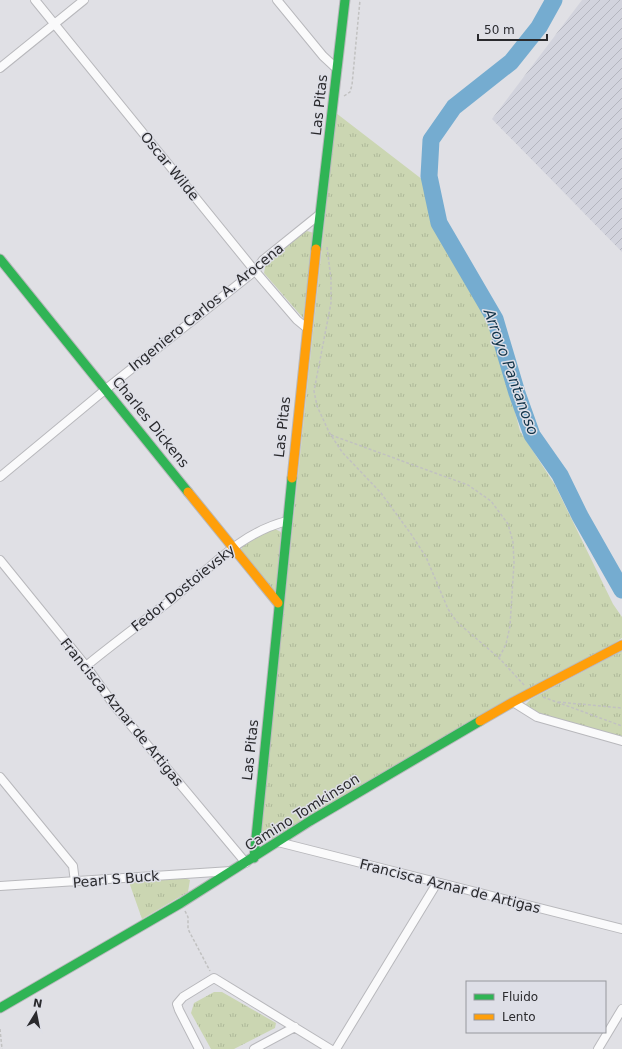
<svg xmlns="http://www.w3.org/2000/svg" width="622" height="1049" font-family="'DejaVu Sans',sans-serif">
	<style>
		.industrial { fill: url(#industrial-furrows) }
		.grass { fill: url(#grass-tufts) }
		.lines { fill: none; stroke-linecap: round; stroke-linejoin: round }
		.river { stroke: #75acd0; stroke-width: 17 }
		.street-casing { stroke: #b8b8bc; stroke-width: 10 }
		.fast-casing { stroke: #b8b8bc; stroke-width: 11 }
		.slow-casing { stroke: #b8b8bc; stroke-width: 11 }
		.path { stroke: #c1c1c1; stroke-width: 1.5; stroke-dasharray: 3 2; stroke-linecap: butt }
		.street { stroke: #fafafb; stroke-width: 8 }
		.fast { stroke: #30b455; stroke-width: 9 }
		.slow { stroke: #ff9f0a; stroke-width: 9 }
		.labels { text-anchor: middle; stroke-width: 3; stroke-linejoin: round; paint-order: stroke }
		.street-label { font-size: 14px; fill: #2a2a2d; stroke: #dedfe7 }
		.water-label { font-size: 15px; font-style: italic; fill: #113348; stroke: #dedfe7 }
	</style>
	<defs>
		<pattern id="industrial-furrows" width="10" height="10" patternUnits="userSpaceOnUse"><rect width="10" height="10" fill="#d2d3dd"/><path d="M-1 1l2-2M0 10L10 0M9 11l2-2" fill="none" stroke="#b4b5be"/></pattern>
		<pattern id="grass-tufts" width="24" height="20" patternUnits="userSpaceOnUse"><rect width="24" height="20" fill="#cbd6b2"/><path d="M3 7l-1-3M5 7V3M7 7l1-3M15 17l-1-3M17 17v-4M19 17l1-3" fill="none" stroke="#aeb899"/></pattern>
	</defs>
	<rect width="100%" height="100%" fill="#e0e0e5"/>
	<!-- industrial -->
	<path class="industrial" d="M582 0H622V252L492 119Z"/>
	<!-- grass -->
	<path class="grass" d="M336 113 423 180 440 226 463 262 490 325 502 362 520 431 555 485 613 604 622 617V638L599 654 273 839H269L262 830 267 771Z
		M307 231 314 233 303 318 264 273 266 262 302 232Z
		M273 528 281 532 276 590H273L241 551 242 546Z
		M622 651V738L526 709 524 706 531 699Z
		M182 877 190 880 188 892 142 919 129 882Z
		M214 992H222L276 1023 275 1028 234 1049H211L191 1013 194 1003Z"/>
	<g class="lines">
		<!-- river -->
		<path class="river" d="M554 0 539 27 511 62 454 107 431 140 429 176 439 223 495 319 517 393 532 435 560 475 580 516 622 590"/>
		<defs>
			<path id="street" d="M35 0 255 271 297 320 308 329
				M277 0 323 56 337 69
				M0 68 84 0
				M0 477 106 389 255 271 263 260 320 214
				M0 560 86 666 114 705 246 863
				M86 666C114 643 143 622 172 599 209 570 239 533 287 521
				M513 702 537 717 622 741
				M0 777 73 866 75 882
				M278 842 622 929
				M0 886 231 871
				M199 1049 179 1010 177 1004 183 997 214 978 330 1049
				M254 1049 295 1027
				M336 1049 437 883
				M598 1049 622 1009"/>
			<path id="fast" d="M316 249 345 0
				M0 259 188 492
				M254 858 292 478
				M0 1008 181 903 310 821 480 721"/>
			<path id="slow" d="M292 478 316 249
				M188 492 278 603
				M480 721 513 702 622 645"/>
		</defs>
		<!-- street casing -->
		<use href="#street" class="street-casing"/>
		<!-- fast casing -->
		<use href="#fast" class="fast-casing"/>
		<!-- slow casing -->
		<use href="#slow" class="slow-casing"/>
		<!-- path -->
		<path class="path" d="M344 96 350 92 352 85 360 0
			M327 247 331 279V303L314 391 317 406 329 432 342 452 381 493 411 534 426 557 448 609 457 622 499 658 525 686
			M331 435 468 485 491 501 508 524 513 542 514 563 510 626 506 644 499 658
			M543 697 622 726
			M558 702 622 708
			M185 911 188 917V929L210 971
			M0 1029 2 1049"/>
		<!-- street -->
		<use href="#street" class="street"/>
		<!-- fast -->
		<use href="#fast" class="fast"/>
		<!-- slow -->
		<use href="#slow" class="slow"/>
	</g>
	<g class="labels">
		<!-- street labels -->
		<g class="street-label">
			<text transform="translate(319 105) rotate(-84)" y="5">Las Pitas</text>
			<text transform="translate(170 166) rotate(51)" y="5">Oscar Wilde</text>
			<text transform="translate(206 307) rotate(-39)" y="5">Ingeniero Carlos A. Arocena</text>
			<text transform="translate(151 422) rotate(51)" y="5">Charles Dickens</text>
			<text transform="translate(282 427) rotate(-84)" y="5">Las Pitas</text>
			<text transform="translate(183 588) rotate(-39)" y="5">Fedor Dostoievsky</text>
			<text transform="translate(122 712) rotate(51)" y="5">Francisca Aznar de Artigas</text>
			<text transform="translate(250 750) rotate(-84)" y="5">Las Pitas</text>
			<text transform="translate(302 812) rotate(-32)" y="5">Camino Tomkinson</text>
			<text transform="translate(116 879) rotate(-5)" y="5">Pearl S Buck</text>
			<text transform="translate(450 886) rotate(14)" y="5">Francisca Aznar de Artigas</text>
		</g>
		<!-- water labels -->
		<g class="water-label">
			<text transform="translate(511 372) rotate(70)" y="5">Arroyo Pantanoso</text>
		</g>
	</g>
	<!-- legend -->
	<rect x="466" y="981" width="140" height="52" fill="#dedfe7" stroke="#96979d"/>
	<rect x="474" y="994" width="20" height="6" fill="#30b455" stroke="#96979d"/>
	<text x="502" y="1001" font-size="12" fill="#2a2a2d">Fluido</text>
	<rect x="474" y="1014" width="20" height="6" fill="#ff9f0a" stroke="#96979d"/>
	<text x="502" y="1021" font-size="12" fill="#2a2a2d">Lento</text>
	<!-- north arrow -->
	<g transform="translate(36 1013) rotate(10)" stroke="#dedfe7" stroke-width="3" paint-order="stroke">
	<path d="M0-3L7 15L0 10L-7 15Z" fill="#2a2a2d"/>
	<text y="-6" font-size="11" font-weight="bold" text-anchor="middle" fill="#2a2a2d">N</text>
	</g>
	<!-- scale -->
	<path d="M478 34v6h69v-6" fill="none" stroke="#2a2a2d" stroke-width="2"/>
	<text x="484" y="34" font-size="12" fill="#2a2a2d" stroke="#dedfe7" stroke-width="3" paint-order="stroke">50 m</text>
</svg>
